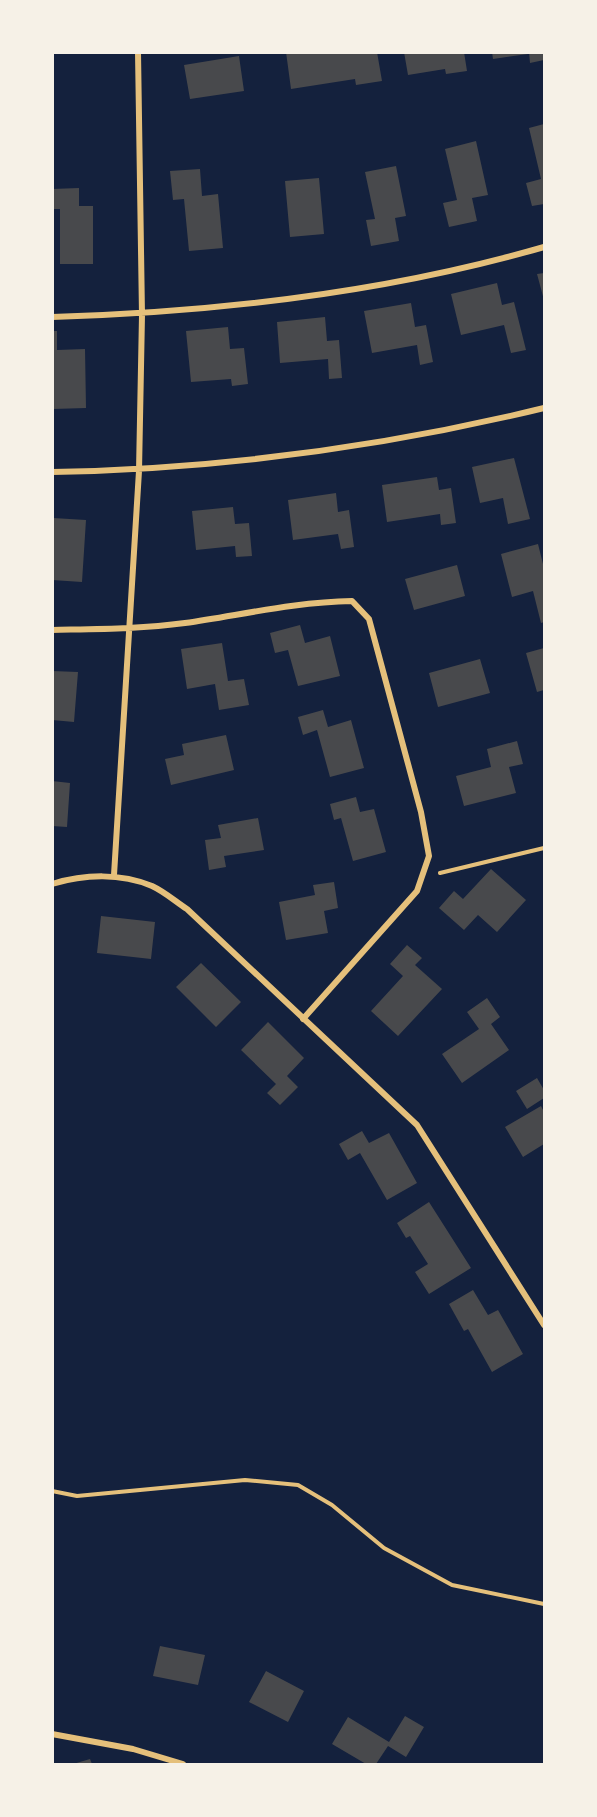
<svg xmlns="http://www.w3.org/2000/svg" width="597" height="1817" font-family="Signika,sans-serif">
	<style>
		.building { fill: #48494c }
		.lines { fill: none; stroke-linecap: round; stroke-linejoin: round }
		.path { stroke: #e5c07b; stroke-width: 4 }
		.minor { stroke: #e5c07b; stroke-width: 6 }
	</style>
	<rect width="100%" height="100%" fill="#14213d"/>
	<!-- building -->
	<path class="building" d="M286 52H377L382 81 356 85 355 79 291 89Z
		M404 52H464L467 71 446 74 445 69 408 75Z
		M492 52H528V54L493 59Z
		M529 52H544V60L530 63Z
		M239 56 244 91 190 99 184 65Z
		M544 124V204L532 206 526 183 541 179 529 128Z
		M476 141 488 195 472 198 477 221 449 227 443 203 457 200 445 149Z
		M396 166 406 216 395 218 399 241 371 246 366 220 375 219 365 172Z
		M200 169 202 196 218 194 223 248 189 251 184 199 173 200 170 171Z
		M319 178 324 234 290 237 285 181Z
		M79 188V206H93V264H60V209H52V189Z
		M544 273V300L537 274Z
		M497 283 502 305 514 302 526 350 511 353 504 325 461 335 451 294Z
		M411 303 415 327 426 325 433 362 420 365 417 345 372 353 364 311Z
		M325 317 327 341 339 340 342 378 329 379 328 359 280 363 277 322Z
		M228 327 230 349 244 348 248 384 232 386 231 379 191 382 186 331Z
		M52 331H57V350L85 349 86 408 53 409Z
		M514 458 530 519 508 524 503 498 480 503 472 467Z
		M437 477 439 490 451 488 456 523 441 525 440 514 387 522 382 485Z
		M336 493 338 512 349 510 354 547 341 549 338 534 293 540 288 500Z
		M233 507 235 524 249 523 252 556 236 557 235 546 196 550 192 511Z
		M53 518 86 520 82 582 52 580Z
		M538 544 544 568V622L541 623 533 591 512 597 501 554Z
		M457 565 465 596 414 610 405 579Z
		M300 625 305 643 330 636 340 676 298 686 288 650 275 653 270 633Z
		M222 643 228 681 244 679 249 705 219 710 215 684 187 689 181 649Z
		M544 648V690L537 692 526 653Z
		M480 659 490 693 438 707 429 673Z
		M52 671 78 672 74 722 52 720Z
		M323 710 328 727 351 720 364 768 330 777 317 730 303 735 298 717Z
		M226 735 234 770 171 785 165 759 184 755 182 744Z
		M517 741 523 764 509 767 516 793 464 806 456 776 491 767 487 749Z
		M52 781 70 783 67 827 52 826Z
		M356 797 360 812 374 809 386 852 353 861 341 818 334 820 330 804Z
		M258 818 264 850 224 856 226 867 209 870 205 840 221 838 218 825Z
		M491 869 526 900 497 932 478 915 464 930 439 908 454 891 463 899Z
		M334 882 338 908 324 911 328 933 286 940 279 902 315 895 313 885Z
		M101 916 155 922 151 959 97 953Z
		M407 945 422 958 415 965 442 989 398 1036 371 1011 403 976 390 964Z
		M201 963 241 1002 216 1027 176 987Z
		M487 998 500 1017 491 1024 509 1050 462 1083 442 1054 479 1029 467 1012Z
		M268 1022 304 1058 287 1076 298 1087 280 1105 267 1093 276 1084 241 1050Z
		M537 1078 544 1090V1098L527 1109 516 1091Z
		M541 1106 544 1112V1144L523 1157 505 1127Z
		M362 1131 369 1143 389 1133 417 1183 387 1200 360 1153 348 1160 339 1144Z
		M429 1202 471 1268 429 1294 415 1272 428 1264 410 1236 406 1238 397 1223Z
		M473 1290 488 1315 498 1310 523 1354 492 1372 468 1329 464 1331 449 1304Z
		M160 1646 205 1655 198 1685 153 1676Z
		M266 1671 304 1691 288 1722 249 1702Z
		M405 1716 424 1727 406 1757 388 1746 376 1764H366L332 1744 348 1717 389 1742Z
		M90 1759 92 1764H73Z"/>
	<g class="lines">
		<!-- path -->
		<path class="path" d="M440 873 544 848
			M52 1491 77 1496 245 1480 298 1485 332 1505 384 1548 452 1585 544 1604"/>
		<!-- minor -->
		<path class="minor" d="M52 317C218 312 385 293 544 247
			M52 472C218 469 384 447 544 408
			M52 630C97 629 141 629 185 623 241 615 295 602 352 601L369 619 421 812 429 856 417 891 303 1019
			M114 875 139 471 142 315 138 52
			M52 884C85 874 121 873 152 886 165 892 176 902 187 909L417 1125 544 1325
			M52 1734 133 1749 183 1764"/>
	</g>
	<!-- border -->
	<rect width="597" height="1817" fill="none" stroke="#f6f1e7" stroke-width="108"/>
</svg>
